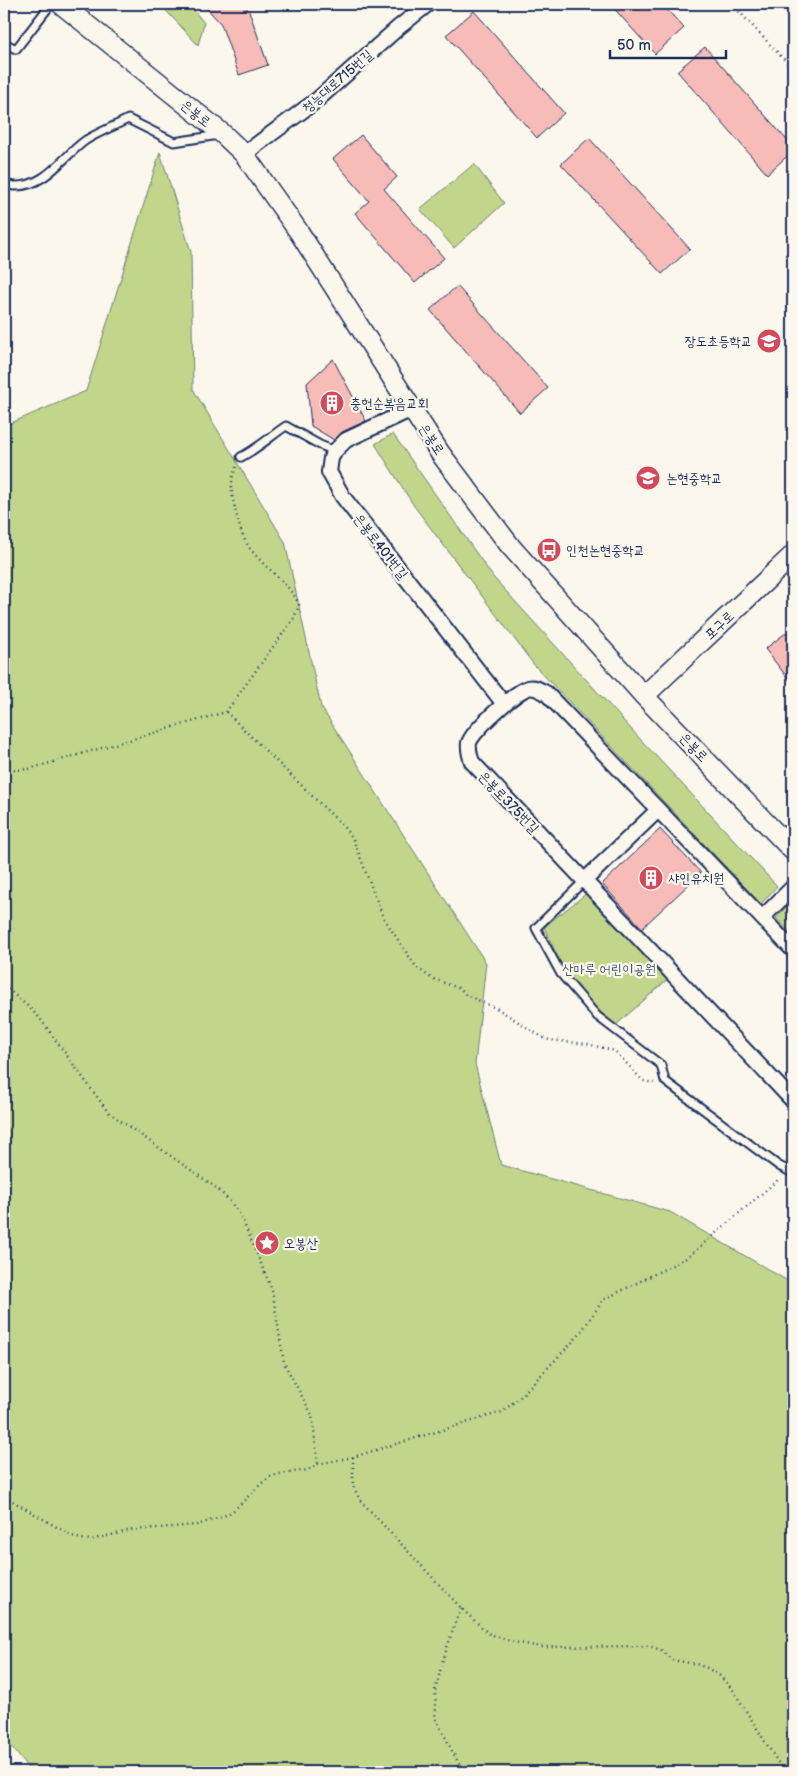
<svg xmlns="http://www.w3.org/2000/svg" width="797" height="1776" font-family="'Balsamiq Sans','Poor Story',sans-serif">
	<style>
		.green { fill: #c1d68b; stroke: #6e8274 }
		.building { fill: #f7bbb8; stroke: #1b2f5e }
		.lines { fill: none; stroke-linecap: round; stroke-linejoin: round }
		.lane-casing { stroke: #1b2f5e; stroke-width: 11 }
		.street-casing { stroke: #1b2f5e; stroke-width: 18 }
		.secondary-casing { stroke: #1b2f5e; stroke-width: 22 }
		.path { stroke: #1b2f5e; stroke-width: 2.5; stroke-dasharray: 1 4; stroke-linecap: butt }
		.lane { stroke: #fbf7ec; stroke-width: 7 }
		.street { stroke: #fbf7ec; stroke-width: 14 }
		.secondary { stroke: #fbf7ec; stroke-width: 19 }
		.labels { text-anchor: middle; stroke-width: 4.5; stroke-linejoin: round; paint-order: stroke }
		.street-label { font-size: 14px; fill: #1b2f5e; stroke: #fbf7ec }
		.poi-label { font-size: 14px; fill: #1b2f5e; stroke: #fbf7ec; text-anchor: start }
		.park-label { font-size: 14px; fill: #445969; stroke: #fbf7ec }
	</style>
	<rect width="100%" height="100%" fill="#fbf7ec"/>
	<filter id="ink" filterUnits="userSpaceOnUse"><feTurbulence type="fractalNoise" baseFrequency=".02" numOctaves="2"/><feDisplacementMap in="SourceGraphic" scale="10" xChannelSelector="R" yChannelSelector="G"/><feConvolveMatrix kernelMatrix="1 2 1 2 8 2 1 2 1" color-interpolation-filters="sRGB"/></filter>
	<g filter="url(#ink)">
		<!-- green -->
		<path class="green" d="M160 4H189L204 23 198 45Z
			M160 152 191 252 193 389 285 542 321 707 486 963 475 1064 501 1165 670 1212 793 1284V1772H31L4 1737V426L86 391Z
			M474 164 504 203 454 248 420 209Z
			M393 434 493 577 641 740 777 886 761 904 534 665 414 506 375 444Z
			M587 893 669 978 615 1026 568 980 544 927Z
			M792 900 793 901V936L776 918Z"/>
		<!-- building -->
		<path class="building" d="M203 4H243L249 11 268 65 239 75 221 24Z
			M610 4H662L684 28 655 54Z
			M474 11 564 113 537 138 446 35Z
			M705 47 793 147V151L767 174 677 71Z
			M361 135 397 177 384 189 444 258 415 283 355 213 369 201 333 159Z
			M589 138 690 249 662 274 561 164Z
			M457 286 548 388 520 413 430 310Z
			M333 359 366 421 342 432 334 440 311 426 307 383Z
			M787 632 793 641V685L765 649Z
			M660 829 701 873 642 928 602 884Z"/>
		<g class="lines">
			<defs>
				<path id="lane" d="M4 43 16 49 51 4
					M4 184C7 184 11 186 15 186 46 187 64 155 86 140 99 132 115 126 128 119L174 142 219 135
					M241 457C257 449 271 436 286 426L320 445 335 451
					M584 881 536 928 561 974 597 1016 661 1065 665 1081 779 1166 793 1173"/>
				<path id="street" d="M244 154 317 100 399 27 428 4
					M412 409 346 440 335 451 331 458 329 472 343 497 504 704
					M584 881 658 810
					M762 918 793 887
					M793 950 546 693C540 690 535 686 528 688 516 691 472 731 469 743 468 750 470 756 472 762L793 1101"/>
				<path id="secondary" d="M61 4 223 134 244 154 299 232 440 453 511 547 644 696 793 851
					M644 696 793 555"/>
			</defs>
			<!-- lane casing -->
			<use href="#lane" class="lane-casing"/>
			<!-- street casing -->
			<use href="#street" class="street-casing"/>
			<!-- secondary casing -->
			<use href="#secondary" class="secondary-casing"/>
			<!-- path -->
			<path class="path" d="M732 4 793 69
				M226 712 341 824 352 837 357 849 383 917 416 967 431 978 461 989 466 995 498 1009 542 1037 549 1040 588 1044 615 1051 643 1081 654 1083
				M4 771 29 769 226 712 294 618 299 605C292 585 262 566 249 547 241 536 238 521 235 508 231 493 230 481 236 467
				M4 986 32 1010 41 1020 108 1112 215 1187 228 1199 240 1214 272 1290 284 1363 312 1415 318 1464
				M353 1457V1486L360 1500 462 1609 488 1633 510 1641 540 1647 649 1646 661 1650 672 1660 696 1664 707 1668 720 1676 733 1690 784 1772
				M4 1496 72 1536 81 1539 90 1540 132 1530 197 1525 224 1516 233 1511 262 1483 270 1477 279 1474 308 1470 318 1464 353 1457 502 1412 520 1397 579 1335 603 1300 688 1257 780 1178
				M462 1609 457 1617 443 1660 435 1691 436 1707 435 1717 463 1772"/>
			<!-- lane -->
			<use href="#lane" class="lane"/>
			<!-- street -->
			<use href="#street" class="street"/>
			<!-- secondary -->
			<use href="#secondary" class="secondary"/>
		</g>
	</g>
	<!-- icons -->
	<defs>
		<symbol id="school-disc" viewBox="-11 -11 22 22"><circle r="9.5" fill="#d1495b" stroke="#fbf7ec"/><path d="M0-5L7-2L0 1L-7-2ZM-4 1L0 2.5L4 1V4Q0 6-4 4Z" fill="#fff"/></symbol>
		<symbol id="building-disc" viewBox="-11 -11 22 22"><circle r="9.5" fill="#d1495b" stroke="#fbf7ec"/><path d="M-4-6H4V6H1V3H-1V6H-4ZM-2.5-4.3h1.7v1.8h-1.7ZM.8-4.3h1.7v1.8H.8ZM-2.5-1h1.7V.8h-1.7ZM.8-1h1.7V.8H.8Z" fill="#fff"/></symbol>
		<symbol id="bus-disc" viewBox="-11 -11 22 22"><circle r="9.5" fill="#d1495b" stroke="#fbf7ec"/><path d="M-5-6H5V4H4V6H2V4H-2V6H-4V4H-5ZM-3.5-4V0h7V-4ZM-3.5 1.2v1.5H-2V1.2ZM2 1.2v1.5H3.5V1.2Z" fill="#fff"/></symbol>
		<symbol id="sight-disc" viewBox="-11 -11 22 22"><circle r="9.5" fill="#d1495b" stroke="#fbf7ec"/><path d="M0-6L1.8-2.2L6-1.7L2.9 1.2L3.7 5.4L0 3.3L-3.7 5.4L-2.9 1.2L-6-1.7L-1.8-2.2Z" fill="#fff"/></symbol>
	</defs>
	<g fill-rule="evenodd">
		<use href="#school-disc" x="755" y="327" width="28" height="28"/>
		<use href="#building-disc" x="318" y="389" width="28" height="28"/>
		<use href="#school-disc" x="634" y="464" width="28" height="28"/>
		<use href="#bus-disc" x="535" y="536" width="28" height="28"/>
		<use href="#building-disc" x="637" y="864" width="28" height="28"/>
		<use href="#sight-disc" x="253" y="1229" width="28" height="28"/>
	</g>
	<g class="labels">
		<!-- street labels -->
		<g class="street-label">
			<text transform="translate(337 81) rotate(-41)" y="5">청능대로715번길</text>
			<text transform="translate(196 113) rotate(39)" y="5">은봉로</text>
			<text transform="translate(432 439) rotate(57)" y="5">은봉로</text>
			<text transform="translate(381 546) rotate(52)" y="5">은봉로401번길</text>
			<text transform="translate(719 625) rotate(-43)" y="5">포구로</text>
			<text transform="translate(694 747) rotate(46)" y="5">은봉로</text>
			<text transform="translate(509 802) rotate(46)" y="5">은봉로375번길</text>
		</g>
		<!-- poi labels -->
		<g class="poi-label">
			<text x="752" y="346" text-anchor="end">장도초등학교</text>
			<text x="350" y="408">충헌순복음교회</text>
			<text x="666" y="483">논현중학교</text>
			<text x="566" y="555">인천논현중학교</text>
			<text x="668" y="883">샤인유치원</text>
			<text x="284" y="1248">오봉산</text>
		</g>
		<!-- park labels -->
		<g class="park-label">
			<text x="609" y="974">산마루 어린이공원</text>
		</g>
	</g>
	<!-- margin -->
	<rect width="797" height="1776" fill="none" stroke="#fbf7ec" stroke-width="20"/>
	<rect x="10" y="10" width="777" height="1756" fill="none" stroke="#1b2f5e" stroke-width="2" filter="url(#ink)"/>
	<!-- scale -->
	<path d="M610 50v8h116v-8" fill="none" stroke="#1b2f5e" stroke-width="2.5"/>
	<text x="617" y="50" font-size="15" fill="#1b2f5e" stroke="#fbf7ec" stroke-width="4" paint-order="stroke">50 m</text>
</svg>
